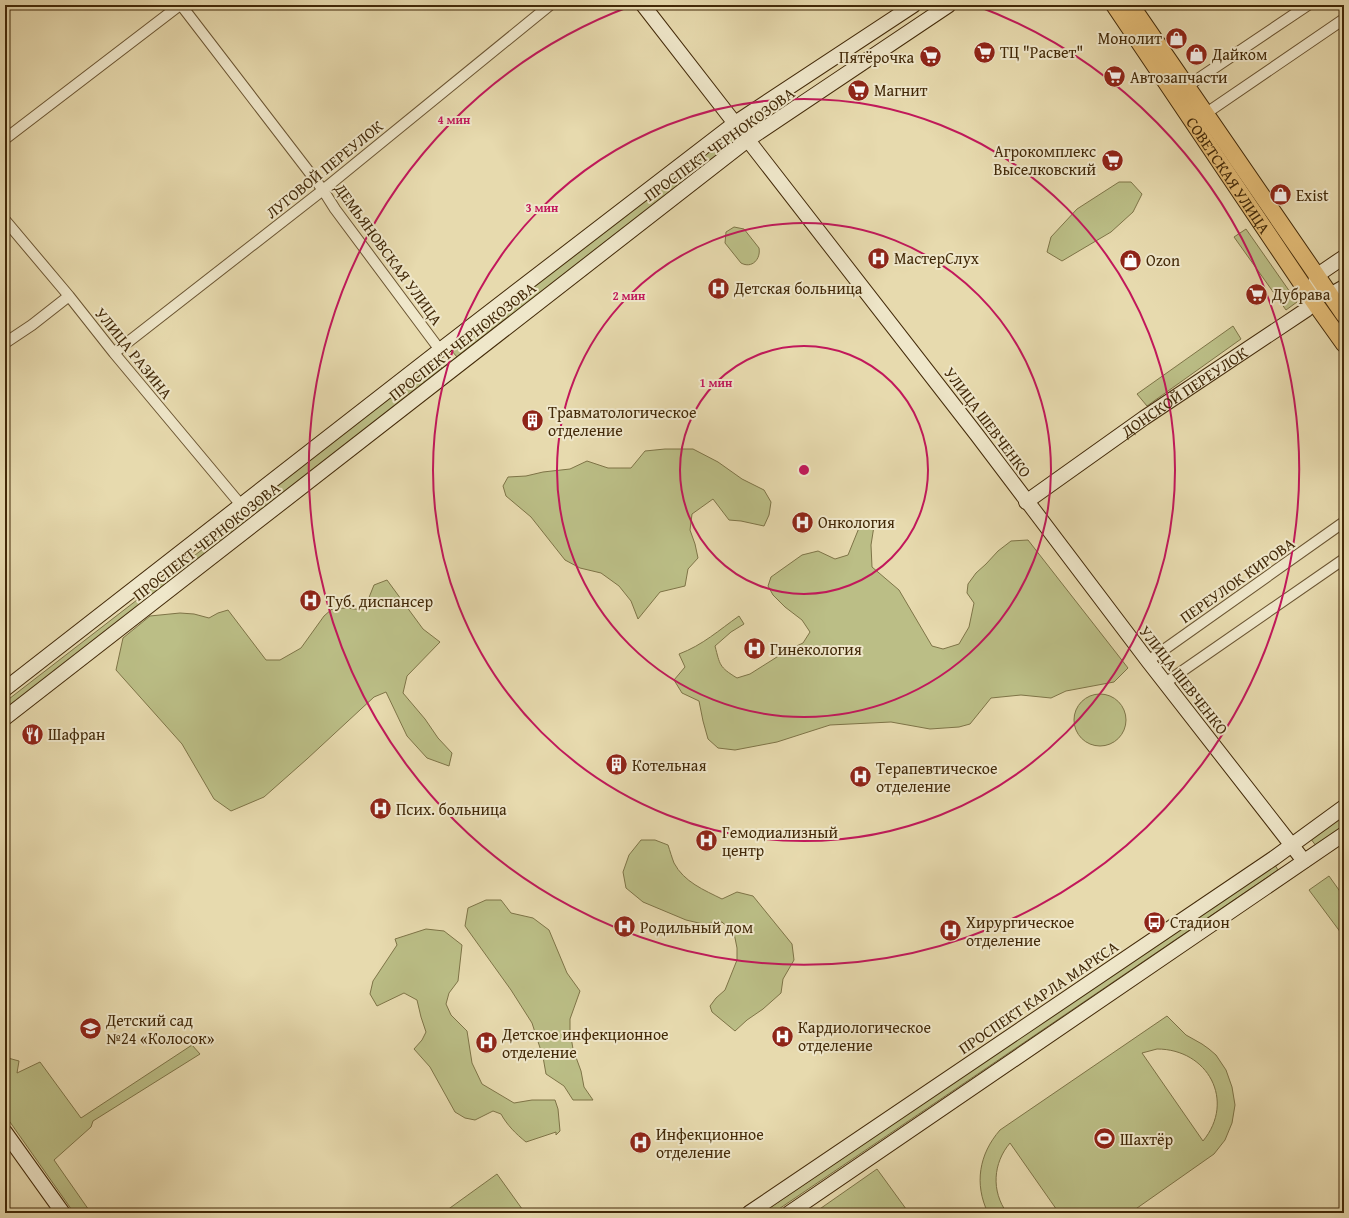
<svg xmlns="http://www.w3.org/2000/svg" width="1349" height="1218" font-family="'Gentium Book Plus',serif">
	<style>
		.green { fill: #bbbe86; stroke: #7e7447; fill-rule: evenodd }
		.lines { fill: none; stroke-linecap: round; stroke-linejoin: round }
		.street-casing { stroke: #6b5532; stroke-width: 12 }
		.secondary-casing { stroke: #422908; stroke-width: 16 }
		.primary-casing { stroke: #422908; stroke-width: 18 }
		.street { stroke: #efe7ca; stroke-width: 10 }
		.secondary { stroke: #efe7ca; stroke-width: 14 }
		.primary { stroke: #e4bd77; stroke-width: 16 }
		.ring { fill: none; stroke: #c2185b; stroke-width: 2 }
		.labels { text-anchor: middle; stroke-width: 4; stroke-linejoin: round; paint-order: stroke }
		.poi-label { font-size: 16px; fill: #422908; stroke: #efe7ca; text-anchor: start }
		.street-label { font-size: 16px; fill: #422908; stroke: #efe7ca }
		.centre { fill: #c2185b; stroke: #efe7ca; stroke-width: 2 }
		.ring-label { font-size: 12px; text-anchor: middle; font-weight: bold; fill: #c2185b; stroke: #efe7ca; stroke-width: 4; stroke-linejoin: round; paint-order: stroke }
	</style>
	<rect width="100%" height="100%" fill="#e7daae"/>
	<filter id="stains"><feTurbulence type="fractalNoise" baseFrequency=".005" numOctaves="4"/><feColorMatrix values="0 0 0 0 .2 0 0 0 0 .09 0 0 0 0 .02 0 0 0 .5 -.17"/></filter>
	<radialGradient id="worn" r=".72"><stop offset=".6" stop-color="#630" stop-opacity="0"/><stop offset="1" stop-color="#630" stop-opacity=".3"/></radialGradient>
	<!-- green -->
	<path class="green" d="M731 131 738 140 457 357 451 350Z
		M1119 182H1131L1142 194 1133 212 1111 232 1062 261 1047 252 1051 237 1077 209Z
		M734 227 744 229 759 248C761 259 752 269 741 263L725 243 726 232Z
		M1246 229 1297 302 1286 310 1234 237Z
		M1233 326 1241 339 1147 406 1137 394Z
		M437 362 445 372 258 514 250 503Z
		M665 449H693L718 462 742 479 764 490 771 502 769 515 764 526 741 521 729 520 713 499 692 514 690 530 695 544 698 558 688 569 685 586 660 592 638 619 631 601 619 586 601 573 580 568 565 560 531 517 506 496 503 486 508 477 526 476 543 472 570 469 587 461 608 468H631L645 451Z
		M243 518 247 521 5 712V702Z
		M861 523 874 526 871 545 872 567 899 590 932 646 943 649 959 644 969 627 974 603 967 593 968 584 976 573 986 564 998 551 1011 541 1028 540 1128 668 1114 682 1066 691 1051 698 1021 695 991 698 970 724 959 727 930 729 891 722 830 725 777 742 735 750 718 748 708 739 703 721 699 701 682 693 674 680 685 667 679 654C703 645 719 630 739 616L744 624 731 632 715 646C720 665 719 667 737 678L750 674 788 650 803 643 810 632 802 620 785 607 773 595 768 586 771 577 802 555 818 551 835 559 848 555Z
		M387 580 423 629 440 642 407 676 403 693 425 719 438 738 452 753 449 766 427 758 407 736 386 692 374 697 307 759 264 797 231 811 214 799 182 744 116 670 123 638 150 616 180 613 194 614 209 618 218 613 228 610 266 660H280L301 648 324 616 332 609 346 608 364 610 374 585Z
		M1074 720a26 26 0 1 1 52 0a26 26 0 1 1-52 0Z
		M1344 813V828L1317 847 1310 838Z
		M641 840H655L668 845C670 851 672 858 674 863 684 882 704 890 722 899L737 892 753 896 792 944 794 960 783 979 781 993 763 1009 747 1020 735 1031 712 1012 710 1006 716 998 725 990 737 960V948L734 933 722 922 703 924 686 920 643 902 626 888 623 872 629 855Z
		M1275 865 1278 870 773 1213H762Z
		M1329 876 1344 897V937L1309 890Z
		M486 900H501L511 913 533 918 549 930 567 973 580 991 570 1019V1031L573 1049 581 1071 584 1087 593 1100H573L564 1086 546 1074 543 1057 532 1023 511 990 465 926 468 908Z
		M426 929 444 931 462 945 458 981 449 993 446 1004 451 1015 467 1031 472 1063 482 1084 514 1103 532 1100H555L558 1109 560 1131 556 1135V1132L526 1142C516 1134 507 1125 501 1114L493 1111 475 1120 465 1118 455 1112 430 1067 414 1049 422 1040 426 1032 421 1017 417 1000 404 993 377 1006 370 994 373 981 397 945 395 939Z
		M1167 1016 1186 1035 1202 1044 1209 1049 1216 1055 1226 1070 1232 1087 1235 1105 1232 1123 1225 1140 1214 1154 1130 1213H1059L1010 1143C993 1163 991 1191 1007 1213H988C974 1184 979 1154 1000 1130ZM1157 1049C1208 1049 1236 1101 1203 1141L1142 1053Z
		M192 1045 200 1054 93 1121 91 1127 54 1160 91 1213H74L5 1115V1064L8 1058 19 1061 17 1073 40 1062 81 1118Z
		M877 1169 909 1213H814Z
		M497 1174 525 1213H443Z"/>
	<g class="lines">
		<defs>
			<path id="street" d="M181 5 323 190 335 209 440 350
				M1186 87 1308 5
				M1205 114 1344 19
				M5 139 180 5
				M5 220 69 296 114 353 241 505
				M5 343 32 325 69 296
				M114 353 323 190 550 5
				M1148 661 1344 522
				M1165 683 1344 559"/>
			<g id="secondary">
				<path d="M643 5 977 435 1148 661 1304 861"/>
				<path d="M1330 295 1344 287"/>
				<path id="s1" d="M1026 502 1144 418 1306 310 1314 302 1316 276 1344 257"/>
				<path d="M5 689 440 350 735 123 914 5"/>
				<path d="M5 718 749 139 949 5"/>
				<path d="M5 1132 63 1213"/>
				<path d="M749 1213 1274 858 1344 807"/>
				<path d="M789 1213 1344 834"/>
			</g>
			<g id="primary">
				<path id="s2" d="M1114 5 1314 302 1344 344"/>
				<path d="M1131 5 1344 315"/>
			</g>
		</defs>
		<!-- street casing -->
		<use href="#street" class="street-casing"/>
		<!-- secondary casing -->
		<use href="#secondary" class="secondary-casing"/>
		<!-- primary casing -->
		<use href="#primary" class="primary-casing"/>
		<!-- street -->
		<use href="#street" class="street"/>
		<!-- secondary -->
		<use href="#secondary" class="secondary"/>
		<!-- primary -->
		<use href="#primary" class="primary"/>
	</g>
	<!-- distance rings -->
	<g class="ring">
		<circle cx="804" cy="470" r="124"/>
		<circle cx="804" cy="470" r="247"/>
		<circle cx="804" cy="470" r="371"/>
		<path d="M977 6A495 495 0 1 1 631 6"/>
	</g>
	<!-- icons -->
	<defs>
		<symbol id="shop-disc" viewBox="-11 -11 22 22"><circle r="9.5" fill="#8f2418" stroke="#efe7ca"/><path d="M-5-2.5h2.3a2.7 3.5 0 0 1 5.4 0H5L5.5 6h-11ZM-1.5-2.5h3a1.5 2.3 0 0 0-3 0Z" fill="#fff"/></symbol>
		<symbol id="supermarket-disc" viewBox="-11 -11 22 22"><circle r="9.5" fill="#8f2418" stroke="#efe7ca"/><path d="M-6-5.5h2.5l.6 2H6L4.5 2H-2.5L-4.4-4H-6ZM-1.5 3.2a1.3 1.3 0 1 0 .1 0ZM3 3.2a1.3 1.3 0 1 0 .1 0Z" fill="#fff"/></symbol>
		<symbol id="hospital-disc" viewBox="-11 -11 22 22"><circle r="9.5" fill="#8f2418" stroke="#efe7ca"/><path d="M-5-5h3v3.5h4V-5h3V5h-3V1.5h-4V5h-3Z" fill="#fff"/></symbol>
		<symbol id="building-disc" viewBox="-11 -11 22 22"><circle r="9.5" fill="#8f2418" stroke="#efe7ca"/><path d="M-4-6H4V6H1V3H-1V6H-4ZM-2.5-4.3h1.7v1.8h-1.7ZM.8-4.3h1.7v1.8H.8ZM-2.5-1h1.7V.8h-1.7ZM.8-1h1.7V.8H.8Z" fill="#fff"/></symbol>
		<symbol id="restaurant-disc" viewBox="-11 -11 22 22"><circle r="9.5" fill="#8f2418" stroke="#efe7ca"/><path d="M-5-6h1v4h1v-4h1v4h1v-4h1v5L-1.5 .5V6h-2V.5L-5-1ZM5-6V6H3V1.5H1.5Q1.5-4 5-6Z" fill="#fff"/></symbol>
		<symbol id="bus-disc" viewBox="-11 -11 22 22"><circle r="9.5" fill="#8f2418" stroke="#efe7ca"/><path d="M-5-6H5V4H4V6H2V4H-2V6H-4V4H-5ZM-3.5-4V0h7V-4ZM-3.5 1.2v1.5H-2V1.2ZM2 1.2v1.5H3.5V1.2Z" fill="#fff"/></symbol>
		<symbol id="school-disc" viewBox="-11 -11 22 22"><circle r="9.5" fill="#8f2418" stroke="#efe7ca"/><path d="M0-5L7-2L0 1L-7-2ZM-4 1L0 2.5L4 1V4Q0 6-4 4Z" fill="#fff"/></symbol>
		<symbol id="stadium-disc" viewBox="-11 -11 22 22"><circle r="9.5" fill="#8f2418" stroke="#efe7ca"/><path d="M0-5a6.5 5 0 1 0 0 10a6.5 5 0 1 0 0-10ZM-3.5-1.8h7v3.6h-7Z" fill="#fff"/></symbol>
	</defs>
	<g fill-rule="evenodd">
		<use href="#shop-disc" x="1164" y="26" width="25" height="25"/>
		<use href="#supermarket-disc" x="972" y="40" width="25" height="25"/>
		<use href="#shop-disc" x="1184" y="42" width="25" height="25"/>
		<use href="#supermarket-disc" x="918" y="44" width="25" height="25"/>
		<use href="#supermarket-disc" x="1102" y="64" width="25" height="25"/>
		<use href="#supermarket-disc" x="846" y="78" width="25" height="25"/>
		<use href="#supermarket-disc" x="1100" y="148" width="25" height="25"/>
		<use href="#shop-disc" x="1268" y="182" width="25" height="25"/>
		<use href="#hospital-disc" x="866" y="246" width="25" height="25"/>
		<use href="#shop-disc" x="1118" y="248" width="25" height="25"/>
		<use href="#hospital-disc" x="706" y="276" width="25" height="25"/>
		<use href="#supermarket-disc" x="1244" y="282" width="25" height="25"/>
		<use href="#building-disc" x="520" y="408" width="25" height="25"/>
		<use href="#hospital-disc" x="790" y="510" width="25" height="25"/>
		<use href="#hospital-disc" x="298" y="588" width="25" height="25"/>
		<use href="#hospital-disc" x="742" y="636" width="25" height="25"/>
		<use href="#restaurant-disc" x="20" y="722" width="25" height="25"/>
		<use href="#building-disc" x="604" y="752" width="25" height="25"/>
		<use href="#hospital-disc" x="848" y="764" width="25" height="25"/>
		<use href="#hospital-disc" x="368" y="796" width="25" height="25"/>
		<use href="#hospital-disc" x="694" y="828" width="25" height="25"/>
		<use href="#bus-disc" x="1142" y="910" width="25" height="25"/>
		<use href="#hospital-disc" x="612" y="914" width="25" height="25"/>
		<use href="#hospital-disc" x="938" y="918" width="25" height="25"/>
		<use href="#school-disc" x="78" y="1016" width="25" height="25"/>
		<use href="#hospital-disc" x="770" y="1024" width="25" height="25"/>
		<use href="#hospital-disc" x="474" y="1030" width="25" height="25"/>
		<use href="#stadium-disc" x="1092" y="1126" width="25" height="25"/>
		<use href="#hospital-disc" x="628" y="1130" width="25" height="25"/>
	</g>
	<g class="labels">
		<!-- poi labels -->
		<g class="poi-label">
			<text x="1162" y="44" text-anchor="end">Монолит</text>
			<text x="1000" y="58">ТЦ "Расвет"</text>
			<text x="1212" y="60">Дайком</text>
			<text x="914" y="63" text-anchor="end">Пятёрочка</text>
			<text x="1130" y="83">Автозапчасти</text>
			<text x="874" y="96">Магнит</text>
			<text x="1096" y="157" text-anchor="end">Агрокомплекс<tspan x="1096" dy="18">Выселковский</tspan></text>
			<text x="1296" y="201">Exist</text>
			<text x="894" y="264">МастерСлух</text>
			<text x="1146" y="266">Ozon</text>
			<text x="734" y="294">Детская больница</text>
			<text x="1272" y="300">Дубрава</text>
			<text x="548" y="418">Травматологическое<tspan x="548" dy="18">отделение</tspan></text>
			<text x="818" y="528">Онкология</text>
			<text x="326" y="607">Туб. диспансер</text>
			<text x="770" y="655">Гинекология</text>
			<text x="48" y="740">Шафран</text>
			<text x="632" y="771">Котельная</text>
			<text x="876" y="774">Терапевтическое<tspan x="876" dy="18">отделение</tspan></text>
			<text x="396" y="815">Псих. больница</text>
			<text x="722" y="838">Гемодиализный<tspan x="722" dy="18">центр</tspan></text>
			<text x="966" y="928">Хирургическое<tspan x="966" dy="18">отделение</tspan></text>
			<text x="1170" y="928">Стадион</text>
			<text x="640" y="933">Родильный дом</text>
			<text x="106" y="1026">Детский сад<tspan x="106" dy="18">№24 «Колосок»</tspan></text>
			<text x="798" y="1033">Кардиологическое<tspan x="798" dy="18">отделение</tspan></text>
			<text x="502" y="1040">Детское инфекционное<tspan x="502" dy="18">отделение</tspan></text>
			<text x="656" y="1140">Инфекционное<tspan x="656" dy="18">отделение</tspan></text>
			<text x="1120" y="1145">Шахтёр</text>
		</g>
		<!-- street labels -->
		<g class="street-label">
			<text transform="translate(719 144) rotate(-36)" y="6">ПРОСПЕКТ ЧЕРНОКОЗОВА</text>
			<text transform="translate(324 169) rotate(-39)" y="6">ЛУГОВОЙ ПЕРЕУЛОК</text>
			<text dy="6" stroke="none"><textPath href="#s2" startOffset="205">СОВЕТСКАЯ УЛИЦА</textPath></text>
			<text transform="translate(389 254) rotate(54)" y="6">ДЕМЬЯНОВСКАЯ УЛИЦА</text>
			<text transform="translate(462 341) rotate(-38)" y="6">ПРОСПЕКТ ЧЕРНОКОЗОВА</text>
			<text transform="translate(134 353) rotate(51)" y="6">УЛИЦА РАЗИНА</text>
			<text dy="6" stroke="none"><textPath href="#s1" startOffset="193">ДОНСКОЙ ПЕРЕУЛОК</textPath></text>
			<text transform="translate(988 422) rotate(53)" y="6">УЛИЦА ШЕВЧЕНКО</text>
			<text transform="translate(206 541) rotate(-38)" y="6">ПРОСПЕКТ ЧЕРНОКОЗОВА</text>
			<text transform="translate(1237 580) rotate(-35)" y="6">ПЕРЕУЛОК КИРОВА</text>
			<text transform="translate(1184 680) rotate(52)" y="6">УЛИЦА ШЕВЧЕНКО</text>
			<text transform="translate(1038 997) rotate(-34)" y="6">ПРОСПЕКТ КАРЛА МАРКСА</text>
		</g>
	</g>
	<circle cx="804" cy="470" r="6" class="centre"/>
	<g class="ring-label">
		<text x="454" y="124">4 мин</text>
		<text x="542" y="212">3 мин</text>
		<text x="629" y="300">2 мин</text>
		<text x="716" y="387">1 мин</text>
	</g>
	<!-- margin -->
	<rect width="1349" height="1218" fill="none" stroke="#e7daae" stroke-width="20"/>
	<rect x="6" y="6" width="1337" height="1206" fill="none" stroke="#422908" stroke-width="2"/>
	<rect x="10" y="10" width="1329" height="1198" fill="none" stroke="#422908"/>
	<rect width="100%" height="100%" filter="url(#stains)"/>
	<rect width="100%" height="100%" fill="url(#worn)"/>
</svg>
